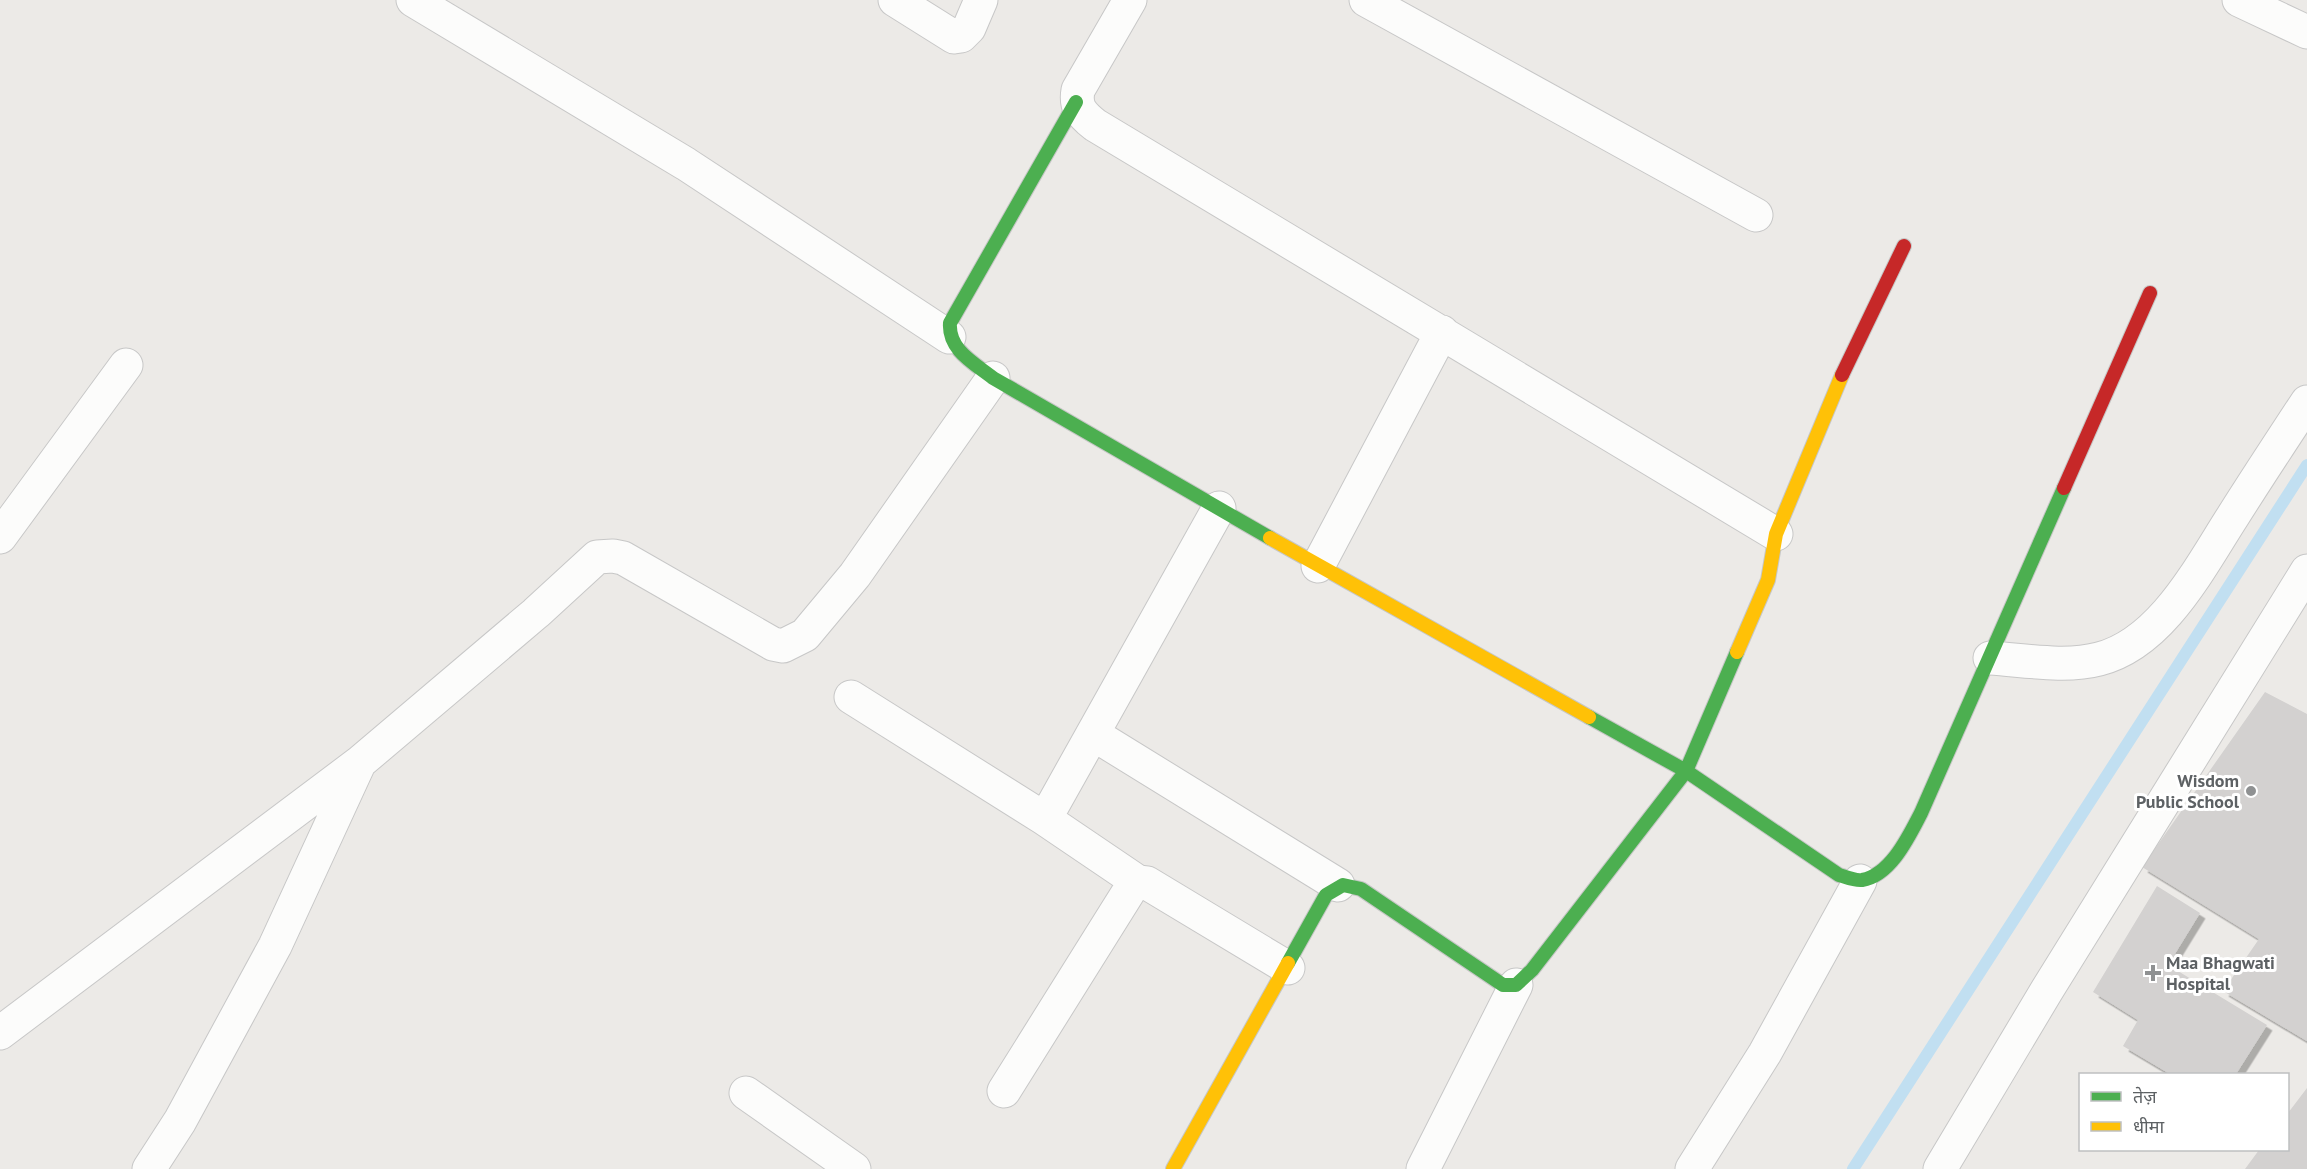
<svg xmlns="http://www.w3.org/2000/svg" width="2307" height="1169" font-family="'PT Sans','Noto Sans Devanagari',sans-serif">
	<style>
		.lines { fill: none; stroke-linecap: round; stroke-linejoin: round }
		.stream { stroke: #c1dff1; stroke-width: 12 }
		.building { fill: #d3d1d0; filter: url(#shadow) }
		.street-casing { stroke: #c7c7c7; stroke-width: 35 }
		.fast-casing { stroke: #c6c7c6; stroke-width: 16 }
		.slow-casing { stroke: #c6c7c6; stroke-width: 16 }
		.jam-casing { stroke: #c6c7c6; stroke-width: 16 }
		.street { stroke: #fcfcfb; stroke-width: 33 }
		.fast { stroke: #4caf50; stroke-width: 14 }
		.slow { stroke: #ffc107; stroke-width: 14 }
		.jam { stroke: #c62828; stroke-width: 14 }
		.poi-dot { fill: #8f9192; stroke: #fff; stroke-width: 2 }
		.labels { text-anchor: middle; stroke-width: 6; stroke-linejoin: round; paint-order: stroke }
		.poi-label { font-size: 18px; font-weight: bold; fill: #5d6164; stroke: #fff; text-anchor: end }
	</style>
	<defs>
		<filter id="shadow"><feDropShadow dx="5.5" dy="5.5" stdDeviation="0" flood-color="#0004"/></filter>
	</defs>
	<rect width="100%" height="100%" fill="#eceae7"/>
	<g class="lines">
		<!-- stream -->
		<path class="stream" d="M1853 1169 2307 465"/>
	</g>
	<!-- building -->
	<path class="building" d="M2265 692 2307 714V1041L2223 991 2259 939 2142 867Z
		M2157 886 2200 913 2168 965 2267 1025 2236 1074H2170L2123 1046 2138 1020 2093 992Z
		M2307 1088V1169H2245L2259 1150H2288V1113Z"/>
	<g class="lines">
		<defs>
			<path id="street" d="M413 0 686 164 949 337
				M895 0 954 37 961 36 969 28 981 0
				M1130 0 1078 90C1075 107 1081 114 1095 125L1776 534
				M1366 0 1756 215
				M2239 0 2307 32
				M0 537 126 365
				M1318 566 1442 332
				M1990 658C2024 660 2065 668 2099 659 2162 643 2200 567 2233 516 2257 478 2282 440 2307 402
				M851 697 1045 819 1138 882
				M1093 734 1338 885
				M1045 819 1219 508
				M0 1033 359 763 536 613 597 557 613 556 623 558 773 644 783 646 805 635 855 575 993 378
				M1004 1091 1131 888 1138 882 1147 883 1288 968
				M746 1093 854 1169
				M149 1169 180 1121 275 946 358 766
				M1423 1169 1516 985
				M1692 1169 1765 1053 1860 881
				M1940 1169 2047 990 2307 571"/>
			<path id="fast" d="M1076 102 950 323C948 350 974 363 993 378L1270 538
				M1589 717 1686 771 1839 875C1846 877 1855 881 1862 880 1891 875 1909 836 1921 813L2064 488
				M1288 963 1326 895 1343 885 1361 889 1503 985H1516L1532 970 1686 771 1737 652"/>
			<path id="slow" d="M1270 538 1589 717
				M1737 652 1768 580 1776 534 1842 375
				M1173 1169 1288 963"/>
			<path id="jam" d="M1842 375 1904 246
				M2064 488 2150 293"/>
		</defs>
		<!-- street casing -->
		<use href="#street" class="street-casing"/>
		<!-- fast casing -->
		<use href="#fast" class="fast-casing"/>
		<!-- slow casing -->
		<use href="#slow" class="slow-casing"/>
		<!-- jam casing -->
		<use href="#jam" class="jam-casing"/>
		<!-- street -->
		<use href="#street" class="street"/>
		<!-- fast -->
		<use href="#fast" class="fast"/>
		<!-- slow -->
		<use href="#slow" class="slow"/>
		<!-- jam -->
		<use href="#jam" class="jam"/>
	</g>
	<!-- markers -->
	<g class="poi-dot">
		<circle cx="2251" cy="791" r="6"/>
		<path d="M2150 964h6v6h6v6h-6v6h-6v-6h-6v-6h6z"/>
	</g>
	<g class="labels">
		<!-- poi labels -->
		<g class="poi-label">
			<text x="2239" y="787">Wisdom<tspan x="2239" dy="21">Public School</tspan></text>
			<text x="2166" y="969" text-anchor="start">Maa Bhagwati<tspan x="2166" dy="21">Hospital</tspan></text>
		</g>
	</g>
	<!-- legend -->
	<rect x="2079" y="1073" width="210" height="78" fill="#ffffff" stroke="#bec0c1" stroke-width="1.5"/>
	<rect x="2091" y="1092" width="30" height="9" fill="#4caf50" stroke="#bec0c1" stroke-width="1.5"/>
	<text x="2133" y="1103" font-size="18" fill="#5d6164">तेज़</text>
	<rect x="2091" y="1122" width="30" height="9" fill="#ffc107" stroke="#bec0c1" stroke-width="1.5"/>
	<text x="2133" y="1133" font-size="18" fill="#5d6164">धीमा</text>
</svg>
